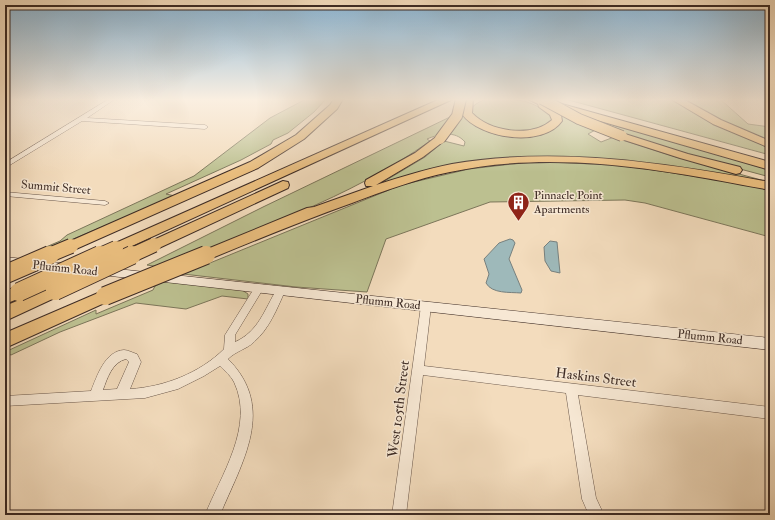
<svg xmlns="http://www.w3.org/2000/svg" width="775" height="520" font-family="'IM FELL Double Pica',serif">
	<style>
		.green { fill: #bcc090; stroke: #7c765a }
		.water { fill: #9eb9ba; stroke: #77807e }
		.lines { fill: none; stroke-linecap: round; stroke-linejoin: round }
		.minor-casing { stroke: #6a574a; stroke-width: 1 }
		.secondary-casing { stroke: #3d2b24; stroke-width: 1 }
		.motorway-casing { stroke: #3d2b24; stroke-width: 2 }
		.minor { fill: #f7e8d4; fill-rule: evenodd }
		.secondary { fill: #f7e8d4; fill-rule: evenodd }
		.motorway { fill: #eabe7e; fill-rule: evenodd }
		.motorway-bridge-far2-casing { stroke: #3d2b24; stroke-width: 12; stroke-linecap: butt }
		.motorway-bridge-far1-casing { stroke: #3d2b24; stroke-width: 16; stroke-linecap: butt }
		.motorway-bridge-casing { stroke: #3d2b24; stroke-width: 20; stroke-linecap: butt }
		.motorway-bridge-far2 { stroke: #eabe7e; stroke-width: 10 }
		.motorway-bridge-far1 { stroke: #eabe7e; stroke-width: 14 }
		.motorway-bridge { stroke: #eabe7e; stroke-width: 18 }
		.labels { text-anchor: middle; stroke-width: 3; stroke-linejoin: round; paint-order: stroke }
		.street-label { font-size: 12px; fill: #3d2b24; stroke: #f7e8d4 }
		.poi-label { font-size: 12px; fill: #3d2b24; stroke: #f7e8d4; text-anchor: start }
		.near-street-label { font-size: 14px; fill: #3d2b24; stroke: #f7e8d4 }
	</style>
	<rect width="100%" height="100%" fill="#f3dcbd"/>
	<filter id="stains"><feTurbulence type="fractalNoise" baseFrequency=".005" numOctaves="4"/><feColorMatrix values="0 0 0 0 .2 0 0 0 0 .09 0 0 0 0 .02 0 0 0 .5 -.17"/></filter>
	<radialGradient id="worn" r=".72"><stop offset=".6" stop-color="#630" stop-opacity="0"/><stop offset="1" stop-color="#630" stop-opacity=".3"/></radialGradient>
	<!-- green -->
	<path class="green" d="M306 99H326L314 112 288 133 273 140 271 144 241 160 166 194 175 196 45 251 39 250 60 241 67 235 194 176 270 118Z
		M485 99C513 99 530 97 552 117 552 134 509 133 497 129 490 127 482 123 474 120L470 109 476 104Z
		M565 99H671L721 126 770 147V155Z
		M679 99H720L748 124 770 127V143L730 126Z
		M567 112 770 169V177L714 162 601 127 588 134 601 142 614 137 676 157 765 181V183L654 165 515 158 385 183 383 182 425 157 444 141 464 146 465 142C455 130 439 134 427 139L430 141C349 199 252 231 160 267L147 265 263 207 450 117 463 115C486 140 524 131 554 128L560 121 559 115Z
		M548 162 613 165 647 169 770 188V237L645 203 625 200 490 202 386 239 367 292 296 287 183 274 401 185 469 169 521 163Z
		M165 281 242 290 248 294V299L222 296 186 309 136 303 60 332 11 355 5 353V352L96 310V314L153 290 155 286Z"/>
	<!-- water -->
	<path class="water" d="M510 239 513 240 515 243 509 259 522 290 521 293C510 292 492 294 486 283L489 274 484 259 499 243Z
		M550 241 557 242 560 273 551 271 545 261 544 247Z"/>
	<g class="lines">
		<defs>
			<path id="minor" d="M109 99H115L87 118 205 125 208 127 205 129 82 121 5 168V163Z
				M5 192 105 201 109 203 105 205 5 196Z
				M258 286 263 289 235 335V342C259 331 264 310 277 289H283L285 291C277 309 269 329 254 342 247 349 236 351 228 359 277 408 242 462 220 515H205C221 475 255 426 234 382 231 376 225 371 220 366L204 376 178 389 145 398 5 406V396L91 391C97 376 105 351 124 350 128 350 133 353 137 354L141 362 130 389C164 387 200 373 224 349L225 335 255 287ZM126 359 129 362 117 389 103 390C107 379 112 362 126 359Z
				M426 302 430 303 431 306 424 366 770 407V419L578 395 596 498 604 515H589L582 499 566 393 423 375 406 515H392L421 306 422 303Z"/>
			<path id="secondary" d="M5 257 71 264 76 265 78 268 76 271 71 272 5 265Z
				M98 267 770 338V350L93 274 91 271 93 268Z"/>
			<path id="motorway" d="M334 99H343L337 109 304 139 258 168 76 249 71 251 66 249 63 246 66 243 250 162 296 135 330 105Z
				M440 99H453L121 251 116 253 111 251 108 248 111 245Z
				M463 99H473L472 113C490 132 532 138 552 120L550 115 539 107 538 104 528 99H544L770 162V170L555 108 561 115 562 121C543 148 480 139 462 114Z
				M671 99H683L721 120 770 141V148L713 124Z
				M622 133 688 154 740 167 742 170 740 173 736 174 680 158 618 138 617 136 618 134Z
				M440 136 445 139 444 141 423 157 376 185C401 177 426 169 452 164 558 146 665 163 770 182V190C666 170 555 149 450 172 416 179 384 191 352 203 304 220 258 239 212 258L206 260 200 258 198 255 200 252 307 208 314 207 373 186H366L365 183 366 180 415 153 436 137Z
				M283 181 288 182 289 185 288 188 159 248 154 250 149 248 146 245 149 242Z
				M55 285 61 287 64 291 61 295 5 321V306Z
				M19 286 25 288 28 292 25 296 5 304V291Z
				M105 290 111 292 114 296 111 300 5 348V333Z"/>
		</defs>
		<!-- minor casing -->
		<use href="#minor" class="minor-casing"/>
		<!-- secondary casing -->
		<use href="#secondary" class="secondary-casing"/>
		<!-- motorway casing -->
		<use href="#motorway" class="motorway-casing"/>
		<!-- minor -->
		<use href="#minor" class="minor"/>
		<!-- secondary -->
		<use href="#secondary" class="secondary"/>
		<!-- motorway -->
		<use href="#motorway" class="motorway"/>
		<defs>
			<path id="motorway-bridge-far2" d="M542 99 579 119 622 136
				M440 139 457 116 461 99"/>
			<path id="motorway-bridge-far1" d="M47 256 71 246
				M98 256 116 248
				M130 256 154 245
				M203 256 206 255"/>
			<path id="motorway-bridge" d="M6 274 50 255
				M55 291 132 255
				M19 292 100 255
				M105 296 206 255"/>
		</defs>
		<!-- motorway-bridge-far2 casing -->
		<use href="#motorway-bridge-far2" class="motorway-bridge-far2-casing"/>
		<!-- motorway-bridge-far1 casing -->
		<use href="#motorway-bridge-far1" class="motorway-bridge-far1-casing"/>
		<!-- motorway-bridge casing -->
		<use href="#motorway-bridge" class="motorway-bridge-casing"/>
		<!-- motorway-bridge-far2 -->
		<use href="#motorway-bridge-far2" class="motorway-bridge-far2"/>
		<!-- motorway-bridge-far1 -->
		<use href="#motorway-bridge-far1" class="motorway-bridge-far1"/>
		<!-- motorway-bridge -->
		<use href="#motorway-bridge" class="motorway-bridge"/>
	</g>
	<!-- sky -->
	<linearGradient id="sky" x2="0" y2="1"><stop stop-color="#8ab6d6"/><stop offset="0.58" stop-color="#faefe1"/><stop offset="1" stop-color="#faefe1" stop-opacity="0"/></linearGradient>
	<rect width="775" height="172" fill="url(#sky)"/>
	<!-- icons -->
	<defs>
		<symbol id="building-pin" viewBox="-11 -11 22 30"><path d="M0 17L-7.5 6A9.5 9.5 0 1 1 7.5 6Z" fill="#8f2418" stroke="#f7e8d4"/><path d="M-4-6H4V6H1V3H-1V6H-4ZM-2.5-4.3h1.7v1.8h-1.7ZM.8-4.3h1.7v1.8H.8ZM-2.5-1h1.7V.8h-1.7ZM.8-1h1.7V.8H.8Z" fill="#fff"/></symbol>
	</defs>
	<g fill-rule="evenodd">
		<use href="#building-pin" x="506" y="190" width="25" height="34"/>
	</g>
	<g class="labels">
		<!-- street labels -->
		<g class="street-label">
			<text transform="translate(56 187) rotate(5)" y="4">Summit Street</text>
			<text transform="translate(65 268) rotate(6)" y="4">Pflumm Road</text>
			<text transform="translate(388 302) rotate(6)" y="4">Pflumm Road</text>
			<text transform="translate(710 337) rotate(6)" y="4">Pflumm Road</text>
		</g>
		<!-- poi labels -->
		<g class="poi-label">
			<text x="534" y="199">Pinnacle Point<tspan x="534" dy="14">Apartments</tspan></text>
		</g>
		<!-- near-street labels -->
		<g class="near-street-label">
			<text transform="translate(596 377) rotate(7)" y="5">Haskins Street</text>
			<text transform="translate(398 409) rotate(-83)" y="5">West 105th Street</text>
		</g>
	</g>
	<!-- margin -->
	<rect width="775" height="520" fill="none" stroke="#f3dcbd" stroke-width="20"/>
	<rect x="6" y="6" width="763" height="508" fill="none" stroke="#3d2b24" stroke-width="2"/>
	<rect x="10" y="10" width="755" height="500" fill="none" stroke="#3d2b24"/>
	<rect width="100%" height="100%" filter="url(#stains)"/>
	<rect width="100%" height="100%" fill="url(#worn)"/>
</svg>
